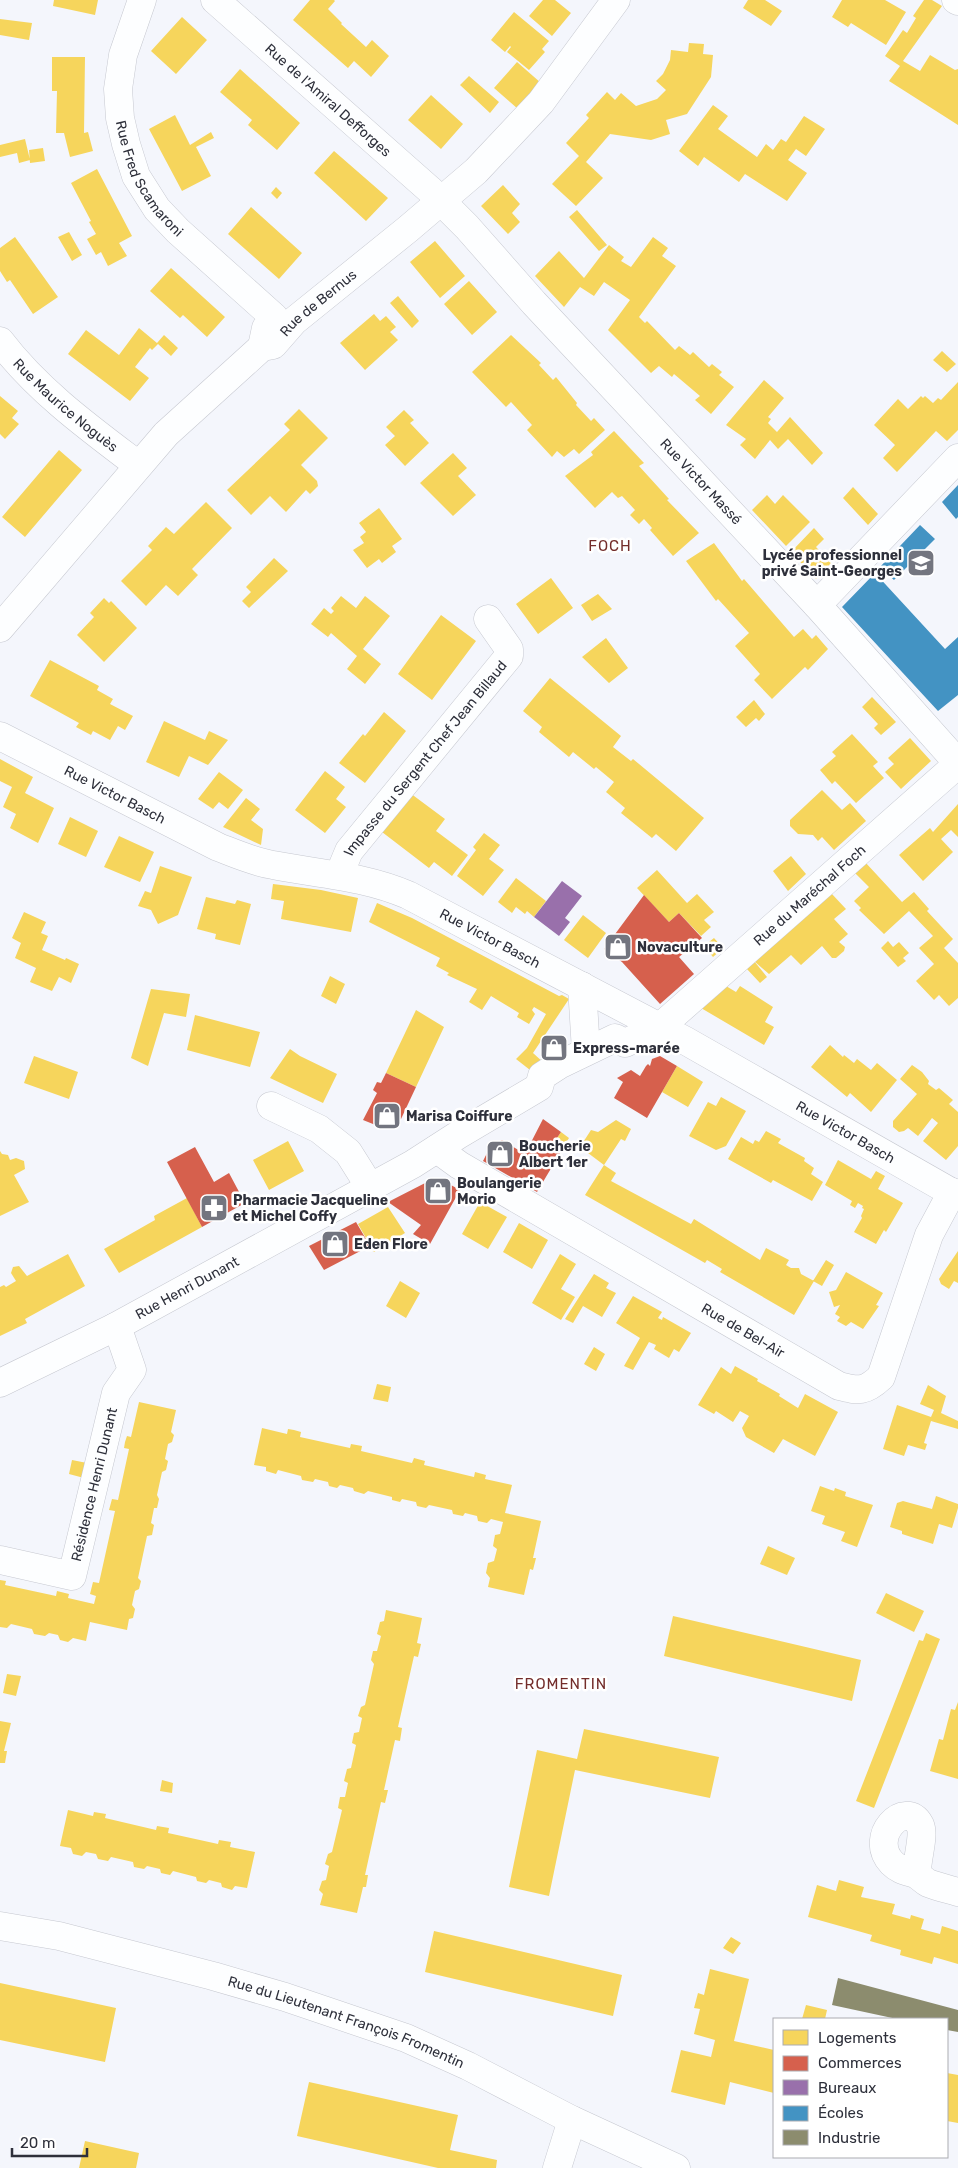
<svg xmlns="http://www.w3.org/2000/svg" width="958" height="2168" font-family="Rubik,sans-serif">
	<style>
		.homes { fill: #f6d55c }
		.shops { fill: #d6604d }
		.offices { fill: #9970ab }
		.schools { fill: #4393c3 }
		.industry { fill: #8c8c6e }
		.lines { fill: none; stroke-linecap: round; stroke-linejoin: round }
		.minor-casing { stroke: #c6c8d0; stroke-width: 29 }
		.minor { stroke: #fdfeff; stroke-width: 28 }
		.labels { text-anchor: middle; stroke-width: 5; stroke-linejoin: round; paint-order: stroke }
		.street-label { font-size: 14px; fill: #2e303b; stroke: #fff }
		.poi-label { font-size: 14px; font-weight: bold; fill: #2e303b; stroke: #fff; text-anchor: start }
		.neighbourhood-label { font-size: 15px; letter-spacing: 1px; fill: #732d2b; stroke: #fff }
	</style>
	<rect width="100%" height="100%" fill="#f4f6fc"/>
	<!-- homes -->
	<path class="homes" d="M54 0H98L95 15 53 6Z
		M310 0H334L335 1 328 9 342 23 341 24 366 47 372 40 389 56 371 77 354 61 348 68 293 20Z
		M543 0H555L571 13 552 36 529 16Z
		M748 0H765L782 11 771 26 743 8Z
		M842 0H885L906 12 886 45 851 23 848 27 832 17Z
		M924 0H932L942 6 903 61 920 71 930 55 955 70 958 69V125L889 81 900 66 885 56 903 30 907 33 916 18 913 16Z
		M514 12 549 41 542 49 545 52 529 70 507 52 511 47 510 46 505 52 491 40Z
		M182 17 207 40 176 74 151 51Z
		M0 19 32 23 29 40 0 35Z
		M689 43 704 44 703 54 713 55 711 77 687 114 666 120 670 134 651 140 610 134 586 162 603 178 576 206 552 184 579 156 566 143 589 118 586 115 607 92 615 100 621 93 636 106 657 99 666 90 656 81 663 74 670 60 671 50 688 52Z
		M52 57H85L84 133 88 132 93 151 70 157 64 133H56L57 91H52Z
		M517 62 541 83 518 109 494 88Z
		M240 69 300 123 277 150 248 125 252 120 220 92Z
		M469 76 499 102 490 113 460 85Z
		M431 95 463 124 441 149 408 120Z
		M713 105 728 116 718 129 757 157 766 144 773 150 781 139 786 142 804 116 825 129 806 156 796 149 788 160 807 173 787 201 745 174 739 182 704 157 698 166 679 151Z
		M175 115 190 145 211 132 214 138 196 147 211 176 182 191 149 129Z
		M25 139 30 160 19 163 17 153 0 157V145Z
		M43 148 45 161 30 163 29 150Z
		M334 151 388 198 366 221 314 173Z
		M97 169 132 236 119 243 127 256 108 266 101 252 96 255 87 239 96 234 89 222 91 221 71 183Z
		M503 185 520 204 512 213 520 222 508 234 481 206Z
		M276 187 282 193 277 199 271 193Z
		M251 207 302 253 279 279 228 234Z
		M577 210 607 245 599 251 569 217Z
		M69 232 82 255 72 261 58 237Z
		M15 237 58 297 33 314 10 280 7 282 0 271V248Z
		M653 237 668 248 662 256 676 266 639 317 645 323 647 321 675 350 679 346 690 355 693 352 709 367 712 364 722 372 719 375 734 387 711 414 695 400 700 396 674 374 672 377 659 366 651 373 608 330 630 300 604 282 594 296 580 287 564 307 535 276 559 251 584 278 609 245 624 257 621 261 631 267Z
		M435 241 465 276 440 298 410 262Z
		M171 268 225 317 207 337 183 315 180 318 150 291Z
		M469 281 497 312 472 335 444 304Z
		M398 296 419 321 412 328 390 303Z
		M374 314 380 321 386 316 396 327 390 332 398 340 365 370 340 343Z
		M139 328 157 343 164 335 178 348 171 356 158 344 152 350 150 348 135 367 149 378 130 401 68 354 86 330 119 355Z
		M511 335 541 363 539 365 553 380 556 377 577 403 576 405 591 421 594 418 605 430 579 454 574 449 564 457 557 451 552 457 527 430 532 425 511 402 506 407 472 372Z
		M942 351 956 364 947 372 933 360Z
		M764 380 784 398 768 417 771 419 768 423 777 432 790 417 823 453 812 465 788 439 778 449 770 440 755 459 740 445 746 439 726 425Z
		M958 382V430L947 441 936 431 897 472 883 458 895 445 874 425 898 399 908 409 921 396 923 398 925 396 933 403 938 398 941 400Z
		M0 396 18 411 12 418 19 424 5 439 0 434Z
		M299 409 328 438 301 465 317 481 318 486 310 494 306 490 286 512 270 496 251 515 227 490 290 430 284 424Z
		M404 410 414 420 410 423 429 443 405 466 385 445 395 436 386 427Z
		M614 431 644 463 639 466 669 499 667 500 699 533 673 556 650 530 652 528 644 519 639 524 630 515 635 510 622 496 618 498 612 492 595 508 565 476 593 455 591 452Z
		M59 450 82 470 25 537 2 517Z
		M453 453 467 468 458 476 476 495 453 516 420 483Z
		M853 487 878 514 868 525 843 498Z
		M767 495 775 504 783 495 810 522 786 546 752 510Z
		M206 502 232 528 192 569 198 575 178 596 166 585 146 606 121 581 152 550 148 546 166 527 174 534Z
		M379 508 402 539 392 546 396 552 382 563 379 559 367 568 353 550 364 543 360 537 366 532 359 523Z
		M814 528 824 539 816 547 831 563 816 579 791 552Z
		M714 543 742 581 744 579 794 637 803 629 812 639 816 635 828 649 808 670 805 667 772 699 754 680 760 674 735 646 749 633 718 599 716 601 686 561Z
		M274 558 288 571 249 608 242 601 251 592 246 587Z
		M551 578 573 608 538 634 516 604Z
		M598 594 612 609 592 621 581 605Z
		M341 596 356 608 365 596 390 616 363 649 381 664 365 684 347 669 357 656 331 633 328 637 311 624 324 608 331 614 334 611 331 608Z
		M104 598 109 603 111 601 137 628 104 662 77 635 94 617 90 613Z
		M441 615 476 641 432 700 398 674Z
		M606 638 628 668 609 683 582 657Z
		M50 660 99 686 97 690 113 699 110 704 133 716 125 730 118 726 110 740 93 731 91 735 76 727 79 723 30 696Z
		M550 678 621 736 613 747 631 761 633 759 704 818 676 851 656 834 652 838 621 813 625 808 606 792 614 782 596 767 594 769 573 752 569 757 539 732 542 727 523 711Z
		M872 697 896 722 881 735 874 728 878 724 862 707Z
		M754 700 765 714 759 721 756 718 746 727 736 717Z
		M384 712 406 731 365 783 339 763 363 734 365 736Z
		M164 721 205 740 209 731 228 740 208 765 189 756 179 777 146 762Z
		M852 734 878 762 873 766 884 778 856 803 835 781 832 784 820 770 836 756 832 752Z
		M910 738 931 761 901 789 885 772 894 764 888 758Z
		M0 759 33 777 25 793 54 808 38 843 10 828 16 814 3 807 12 787 0 781Z
		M325 771 345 787 336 799 346 807 325 833 295 810Z
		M219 772 243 790 228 809 219 802 213 809 198 799Z
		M822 790 842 810 850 803 866 821 834 850 822 837 818 841 813 835 798 834 790 826V820Z
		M410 793 445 819 436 831 468 855 452 876 434 862 429 868 382 832Z
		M246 798 260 809 251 820 263 829 261 845 223 827Z
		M958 804V837L951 830 941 839 953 852 923 881 899 855 930 828 933 832Z
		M70 817 98 831 86 857 58 844Z
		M484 833 500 845 489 859 504 870 483 896 457 876 476 850 473 847Z
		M119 836 154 852 140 882 104 867Z
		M791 856 806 874 788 891 773 871Z
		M865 862 902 902 914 892 929 909 927 911 953 939 944 948 958 963V998L949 1006 939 995 934 1000 916 981 934 964 919 948 933 936 909 911 884 934 859 910 861 908 854 901 869 887 854 872Z
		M160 866 192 877 178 915 158 924 151 910 138 906 145 891 151 893Z
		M657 870 687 903 697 894 714 912 704 920 711 927 701 936 679 913 669 922 637 888Z
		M516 878 546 901 534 917 527 911 525 914 516 907 512 913 498 902Z
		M273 884 321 890 358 898 351 932 281 919 284 901 271 899Z
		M831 893 846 909 834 919 848 934 839 942 845 947 844 951 836 958H832L822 946 801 965 791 955 769 974 754 961Z
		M206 897 235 904 237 900 251 904 240 945 215 939 216 934 197 929Z
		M377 903 412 918 559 996 562 995 569 999 533 1053 544 1063 530 1070 516 1059 527 1048 546 1014 534 1007 532 1010 535 1014 529 1024 517 1017 519 1013 491 996 482 1010 469 1002 477 989 447 975 449 973 436 966 440 958 369 922Z
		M24 912 46 922 41 933 48 936 42 950 65 960 66 958 79 964 71 983 59 977 52 991 30 982 36 968 15 958 21 943 12 938Z
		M583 915 606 933 588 958 564 940Z
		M714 938 723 948 713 957 704 946Z
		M888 941 893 947 899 942 909 953 903 958 906 961 898 967 881 948Z
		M754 961 767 977 760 983 746 968Z
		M330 976 345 984 336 1004 321 996Z
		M726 986 736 992 740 986 773 1007 765 1022 774 1027 764 1045 701 1008Z
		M151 989 190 994 186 1017 164 1013 148 1066 131 1058Z
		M416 1010 444 1027 416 1087 386 1073Z
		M195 1015 260 1032 250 1067 187 1050Z
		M830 1045 843 1057 844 1055 854 1063 857 1059 871 1070 877 1063 897 1080 871 1112 850 1093 847 1097 811 1067Z
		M290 1049 300 1056 337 1074 323 1103 270 1078Z
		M34 1056 78 1072 69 1099 24 1083Z
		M912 1065 922 1072 929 1081 928 1084 936 1090 939 1088 953 1100 949 1104 958 1112V1146L946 1160 923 1141 938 1123 932 1118 918 1136 908 1128 904 1131 899 1132 893 1127V1121L917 1094 900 1079Z
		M677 1066 703 1082 688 1107 662 1092Z
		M721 1097 746 1111 726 1146 716 1150 689 1136 708 1102 716 1106Z
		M616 1120 631 1129 625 1141 621 1139 604 1165 580 1147 591 1130 598 1132Z
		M766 1131 781 1139 778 1143 805 1158 804 1161 814 1168 811 1174 823 1182 812 1201 773 1180 771 1183 728 1159 741 1137 753 1144 755 1140 759 1142Z
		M561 1132 569 1138 564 1146 555 1141Z
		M288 1141 304 1171 269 1190 253 1160Z
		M0 1151 2 1154 8 1155 10 1160 16 1158 24 1161 25 1169 14 1175 29 1202 0 1216Z
		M838 1160 871 1179 876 1171 885 1176 878 1189 903 1203 886 1232 884 1230 876 1244 854 1232 862 1218 861 1216 864 1209 862 1208 863 1206 858 1203 855 1208 850 1205 852 1201 825 1185Z
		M604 1165 616 1173 611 1181 691 1224 694 1219 760 1260 766 1248 789 1260 786 1265 791 1268H799L801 1274 814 1281 794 1315 720 1272 722 1269 707 1260 705 1263 585 1195Z
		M187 1198 202 1227 119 1273 104 1249 155 1220 154 1216Z
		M480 1202 507 1217 488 1249 462 1234Z
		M388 1207 405 1233 374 1252 358 1224Z
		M519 1223 548 1240 532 1269 503 1252Z
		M958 1251V1283L954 1281 949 1289 941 1284 939 1279Z
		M68 1254 85 1286 25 1319 27 1323 0 1336V1287L4 1285 6 1287 16 1281 11 1273 13 1267 19 1266 27 1276Z
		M560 1254 576 1264 561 1289 575 1297 561 1320 532 1303Z
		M826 1260 834 1265 822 1286 813 1281Z
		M846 1272 883 1293 876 1305 879 1306 863 1329 851 1322 846 1326 837 1321 840 1317 835 1314 840 1305 834 1307 829 1292 836 1290Z
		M594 1274 609 1283 606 1288 616 1293 602 1317 583 1306 573 1323 565 1319Z
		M400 1281 420 1293 406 1318 386 1306Z
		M633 1296 662 1312 658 1318 662 1320 663 1317 691 1333 679 1352 674 1349 669 1358 654 1349 656 1345 649 1342 633 1370 624 1366 640 1338 616 1323Z
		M594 1347 605 1354 596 1371 584 1364Z
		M735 1366 758 1379 757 1381 780 1394 779 1396 798 1408 805 1394 838 1412 815 1456 783 1439 774 1453 746 1437 742 1428 749 1416 740 1411 733 1422 716 1411 714 1414 698 1405 721 1367 731 1374Z
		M377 1384 391 1387 388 1402 373 1399Z
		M928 1385 946 1396 941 1413 958 1421V1429L931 1421 924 1443 927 1444 925 1450 908 1445 904 1456 883 1449 897 1405 931 1417 934 1410 920 1404Z
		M139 1402 176 1410 171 1432 174 1435 172 1442 168 1444 165 1459 168 1461 166 1470 162 1472 157 1495 159 1499 157 1508H154L151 1523 154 1525 152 1535 147 1536 138 1578 141 1581 139 1589 135 1591 132 1605 135 1609 133 1618 129 1619 127 1630 90 1622 86 1641 73 1638 68 1642 60 1640 58 1635 49 1633 45 1636 34 1634 32 1629 11 1624 7 1628 0 1627V1580L6 1581 5 1585 56 1596 57 1591 69 1594 68 1598 94 1604 96 1596 90 1594 93 1582 99 1583 115 1511 109 1510 112 1499 118 1500 129 1449 124 1448 125 1442 127 1436 131 1437Z
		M262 1428 287 1434 288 1429 294 1430 301 1432 300 1437 350 1448 351 1444 362 1446 361 1451 412 1463 414 1458 425 1461 424 1465 474 1477 475 1472 486 1475 485 1479 512 1485 505 1513 541 1521 533 1558H536L533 1570 530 1569 524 1595 488 1587 490 1578 486 1573 488 1563 494 1561 497 1549 493 1546 495 1535 500 1534 503 1522 491 1519 487 1523 478 1521 477 1516 465 1513 463 1516 453 1514 452 1510 429 1505 426 1508 417 1506 416 1502 402 1499 400 1502 392 1500V1497L368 1491 364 1494 354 1491 353 1488 340 1485 337 1488 329 1486 328 1482 315 1479 313 1482 302 1480 301 1476 278 1470 276 1474 266 1471V1467L254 1465Z
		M72 1460 87 1463 84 1478 69 1474Z
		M820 1486 834 1491 835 1488 846 1492 845 1496 873 1505 857 1547 841 1541 845 1532 822 1524 825 1516 811 1511Z
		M936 1496 958 1504V1508L952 1528 939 1524 933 1544 902 1534V1531L890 1527 897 1503 903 1501 932 1509Z
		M768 1546 795 1558 787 1575 760 1564Z
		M886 1593 924 1611 914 1632 876 1613Z
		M386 1610 422 1618 417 1643 421 1644 418 1657 414 1656 398 1727 402 1728 400 1741 395 1740 384 1790H388L385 1803 381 1802 365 1875H368L366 1887H363L357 1913 320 1905 323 1894 319 1890 322 1881 326 1880 329 1866 325 1864 328 1854 332 1852 342 1810 338 1808 340 1797H345L348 1783 344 1781 347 1769 351 1768 356 1745 352 1743 354 1733 359 1732 362 1718 358 1716 361 1707 365 1705 374 1664 371 1660 373 1651H377L381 1636 377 1634 380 1622 384 1621Z
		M673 1616 861 1660 852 1701 664 1656Z
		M926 1633 940 1639 874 1808 856 1801 919 1640 923 1641Z
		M7 1674 21 1676 16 1696 3 1693Z
		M958 1702V1779L930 1771 939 1739 943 1740 951 1709 955 1710Z
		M0 1721 11 1723 4 1751H7L5 1763H0Z
		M584 1729 719 1757 710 1798 575 1770 549 1896 509 1887 537 1750 577 1759Z
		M162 1780 173 1783 172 1793 160 1791Z
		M68 1810 93 1816 94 1812 106 1814 105 1818 156 1830 157 1826 169 1828 168 1833 218 1844 219 1840 231 1842 230 1847 255 1852 247 1888 235 1886 232 1890 222 1887 221 1883 209 1880 206 1883 197 1881 196 1877 173 1871 170 1875 161 1873 160 1869 147 1866 144 1869 134 1867 133 1862 111 1857 108 1861 98 1859 96 1854 86 1852 82 1856 73 1854 71 1848 60 1846Z
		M839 1880 864 1887 861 1897 895 1904 892 1914 910 1919 911 1915 924 1919 921 1929 940 1934 942 1926 958 1931V1964L934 1957 932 1964 900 1955 901 1950 870 1941 872 1935 808 1917 817 1885 836 1891Z
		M434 1931 622 1975 613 2016 425 1972Z
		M731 1937 741 1943 733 1954 723 1948Z
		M710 1969 749 1979 734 2041 774 2050V2093L730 2082 725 2105 671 2092 681 2050 711 2057 715 2040 694 2034 700 2009 694 2008 698 1993 704 1995Z
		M0 1983 116 2008 105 2062 0 2040Z
		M806 2005 827 2010 825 2019H802Z
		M947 2073 958 2075V2123L947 2121Z
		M309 2082 458 2115 450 2150 497 2160 496 2168H438L297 2136Z
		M85 2141 139 2153 136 2168H79Z"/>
	<!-- shops -->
	<path class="shops" d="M644 895 669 922 679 913 702 938 679 957 694 974 660 1004 622 962 604 949Z
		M562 1037 568 1047 547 1059 541 1049Z
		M660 1056 677 1066 647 1118 614 1098 623 1082 617 1078 631 1070 640 1076 646 1066 648 1064 650 1066 652 1059Z
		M386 1073 416 1087 401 1119 383 1128 363 1120 377 1093 373 1090 377 1082 381 1083Z
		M543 1119 561 1132 553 1144 562 1150 537 1192 483 1161 490 1147 502 1140 525 1154Z
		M195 1147 214 1182 229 1173 245 1203 202 1227 167 1162Z
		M440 1179 460 1190 430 1244 413 1234 421 1225 388 1202 431 1180Z
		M356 1222 370 1246 324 1270 309 1246Z"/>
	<!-- offices -->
	<path class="offices" d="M562 881 582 896 565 918 570 922 559 936 534 917Z"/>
	<!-- schools -->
	<path class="schools" d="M958 485V517L956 519 942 502Z
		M920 525 935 539 894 580 880 567Z
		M875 573 945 649 958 637V695L938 711 842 607Z"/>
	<!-- industry -->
	<path class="industry" d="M838 1978 958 2010V2032L947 2030V2019H897L832 2005Z"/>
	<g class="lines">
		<defs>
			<g id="minor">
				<path id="s1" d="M142 0 123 55 118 89 120 118 126 144 136 176 157 209 178 231 274 317 266 328 262 347"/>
				<path id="s2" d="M215 0 430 190 467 227 534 303 817 605 958 763"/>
				<path d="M956 0 958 1"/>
				<path id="s3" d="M0 341C37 390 89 428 138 465"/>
				<path d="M817 605 958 458"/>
				<path id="s4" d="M0 628 166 434 262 347 273 345 294 321 408 229 476 171 541 102 616 0"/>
				<path id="s5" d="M0 736 218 847C236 854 254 862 273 865 319 874 364 876 408 895L686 1041 958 1196"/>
				<path id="s6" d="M339 875 349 851 509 656V649L488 619"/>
				<path d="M582 986 586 1051"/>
				<path d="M271 1106 319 1129 348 1152 370 1187"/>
				<path id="s7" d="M437 1149 459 1165 839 1386C859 1391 865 1392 881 1377L929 1235 952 1192"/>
				<path id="s8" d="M0 1383 115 1327 413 1164 458 1135 539 1087 542 1076 559 1065 615 1038 625 1043 660 1027 958 764"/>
				<path id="s9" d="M0 1560 72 1576 116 1393 132 1370 121 1338 115 1327"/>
				<path d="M917 1875C916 1860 925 1836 920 1825 905 1798 867 1837 892 1863 899 1870 906 1871 915 1874 920 1876 924 1881 928 1883 938 1887 948 1889 958 1892"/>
				<path id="s10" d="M0 1926 59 1936 213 1976 285 1997 406 2038 468 2066 572 2120 676 2168"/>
				<path d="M557 2168 572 2120"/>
			</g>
		</defs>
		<!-- minor casing -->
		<use href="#minor" class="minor-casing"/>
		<!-- minor -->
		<use href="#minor" class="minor"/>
	</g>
	<!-- icons -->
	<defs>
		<symbol id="school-square" viewBox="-11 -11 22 22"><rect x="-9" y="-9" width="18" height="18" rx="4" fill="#73757f" stroke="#fff"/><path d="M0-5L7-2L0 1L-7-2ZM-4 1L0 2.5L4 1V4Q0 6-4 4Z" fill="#fff"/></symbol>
		<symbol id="shop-square" viewBox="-11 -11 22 22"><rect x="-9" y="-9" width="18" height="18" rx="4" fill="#73757f" stroke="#fff"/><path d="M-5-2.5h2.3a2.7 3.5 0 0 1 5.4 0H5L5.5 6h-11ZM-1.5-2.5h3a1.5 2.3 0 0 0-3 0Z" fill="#fff"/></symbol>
		<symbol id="pharmacy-square" viewBox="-11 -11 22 22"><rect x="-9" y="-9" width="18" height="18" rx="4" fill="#73757f" stroke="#fff"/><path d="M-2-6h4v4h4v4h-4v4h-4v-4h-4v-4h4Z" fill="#fff"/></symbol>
	</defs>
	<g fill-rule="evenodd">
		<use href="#school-square" x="905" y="547" width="32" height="32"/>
		<use href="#shop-square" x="602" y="931" width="32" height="32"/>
		<use href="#shop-square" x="538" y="1032" width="32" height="32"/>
		<use href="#shop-square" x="371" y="1100" width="32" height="32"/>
		<use href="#shop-square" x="484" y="1138" width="32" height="32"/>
		<use href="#shop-square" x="422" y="1175" width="32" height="32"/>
		<use href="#pharmacy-square" x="198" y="1192" width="32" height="32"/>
		<use href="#shop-square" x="319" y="1228" width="32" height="32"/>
	</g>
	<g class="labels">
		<!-- street labels -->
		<g class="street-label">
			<text dy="5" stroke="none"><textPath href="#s2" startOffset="151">Rue de l'Amiral Defforges</textPath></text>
			<text dy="5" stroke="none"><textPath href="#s1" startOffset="190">Rue Fred Scamaroni</textPath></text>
			<text dy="5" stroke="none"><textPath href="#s4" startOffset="458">Rue de Bernus</textPath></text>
			<text dy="5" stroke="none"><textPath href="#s3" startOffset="92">Rue Maurice Noguès</textPath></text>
			<text dy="5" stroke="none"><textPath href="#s2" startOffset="685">Rue Victor Massé</textPath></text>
			<text dy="5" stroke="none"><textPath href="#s6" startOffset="146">Impasse du Sergent Chef Jean Billaud</textPath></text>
			<text dy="5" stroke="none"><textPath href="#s5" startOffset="129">Rue Victor Basch</textPath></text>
			<text dy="5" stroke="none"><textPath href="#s8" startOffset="958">Rue du Maréchal Foch</textPath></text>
			<text dy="5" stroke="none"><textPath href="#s5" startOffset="534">Rue Victor Basch</textPath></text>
			<text dy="5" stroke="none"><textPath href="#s5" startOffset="939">Rue Victor Basch</textPath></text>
			<text dy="5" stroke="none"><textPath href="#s8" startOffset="210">Rue Henri Dunant</textPath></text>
			<text dy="5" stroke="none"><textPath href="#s7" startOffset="356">Rue de Bel-Air</textPath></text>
			<text dy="5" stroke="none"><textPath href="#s9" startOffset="168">Résidence Henri Dunant</textPath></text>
			<text dy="5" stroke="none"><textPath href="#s10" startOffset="360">Rue du Lieutenant François Fromentin</textPath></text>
		</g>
		<!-- poi labels -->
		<g class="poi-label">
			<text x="902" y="560" text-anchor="end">Lycée professionnel<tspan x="902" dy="16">privé Saint-Georges</tspan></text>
			<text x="637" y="952">Novaculture</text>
			<text x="573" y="1053">Express-marée</text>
			<text x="406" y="1121">Marisa Coiffure</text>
			<text x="519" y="1151">Boucherie<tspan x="519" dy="16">Albert 1er</tspan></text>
			<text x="457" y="1188">Boulangerie<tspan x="457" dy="16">Morio</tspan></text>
			<text x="233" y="1205">Pharmacie Jacqueline<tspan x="233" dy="16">et Michel Coffy</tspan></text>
			<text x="354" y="1249">Eden Flore</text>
		</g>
		<!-- neighbourhood labels -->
		<g class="neighbourhood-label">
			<text x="610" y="551">FOCH</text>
			<text x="561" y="1689">FROMENTIN</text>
		</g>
	</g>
	<!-- legend -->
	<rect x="773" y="2018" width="175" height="140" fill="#ffffff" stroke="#abacb1"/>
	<rect x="783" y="2030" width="25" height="15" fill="#f6d55c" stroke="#abacb1"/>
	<text x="818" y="2043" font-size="15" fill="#2e303b">Logements</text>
	<rect x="783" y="2056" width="25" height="15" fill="#d6604d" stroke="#abacb1"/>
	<text x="818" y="2068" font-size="15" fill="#2e303b">Commerces</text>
	<rect x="783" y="2080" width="25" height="15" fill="#9970ab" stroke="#abacb1"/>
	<text x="818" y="2093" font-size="15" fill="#2e303b">Bureaux</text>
	<rect x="783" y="2106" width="25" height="15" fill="#4393c3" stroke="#abacb1"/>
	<text x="818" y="2118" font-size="15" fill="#2e303b">Écoles</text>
	<rect x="783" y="2130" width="25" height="15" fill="#8c8c6e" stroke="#abacb1"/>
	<text x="818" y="2143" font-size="15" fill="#2e303b">Industrie</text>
	<!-- scale -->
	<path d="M12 2148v8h75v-8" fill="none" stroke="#2e303b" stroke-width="2.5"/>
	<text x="20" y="2148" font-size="15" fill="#2e303b" stroke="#ffffff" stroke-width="4" paint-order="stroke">20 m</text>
</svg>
